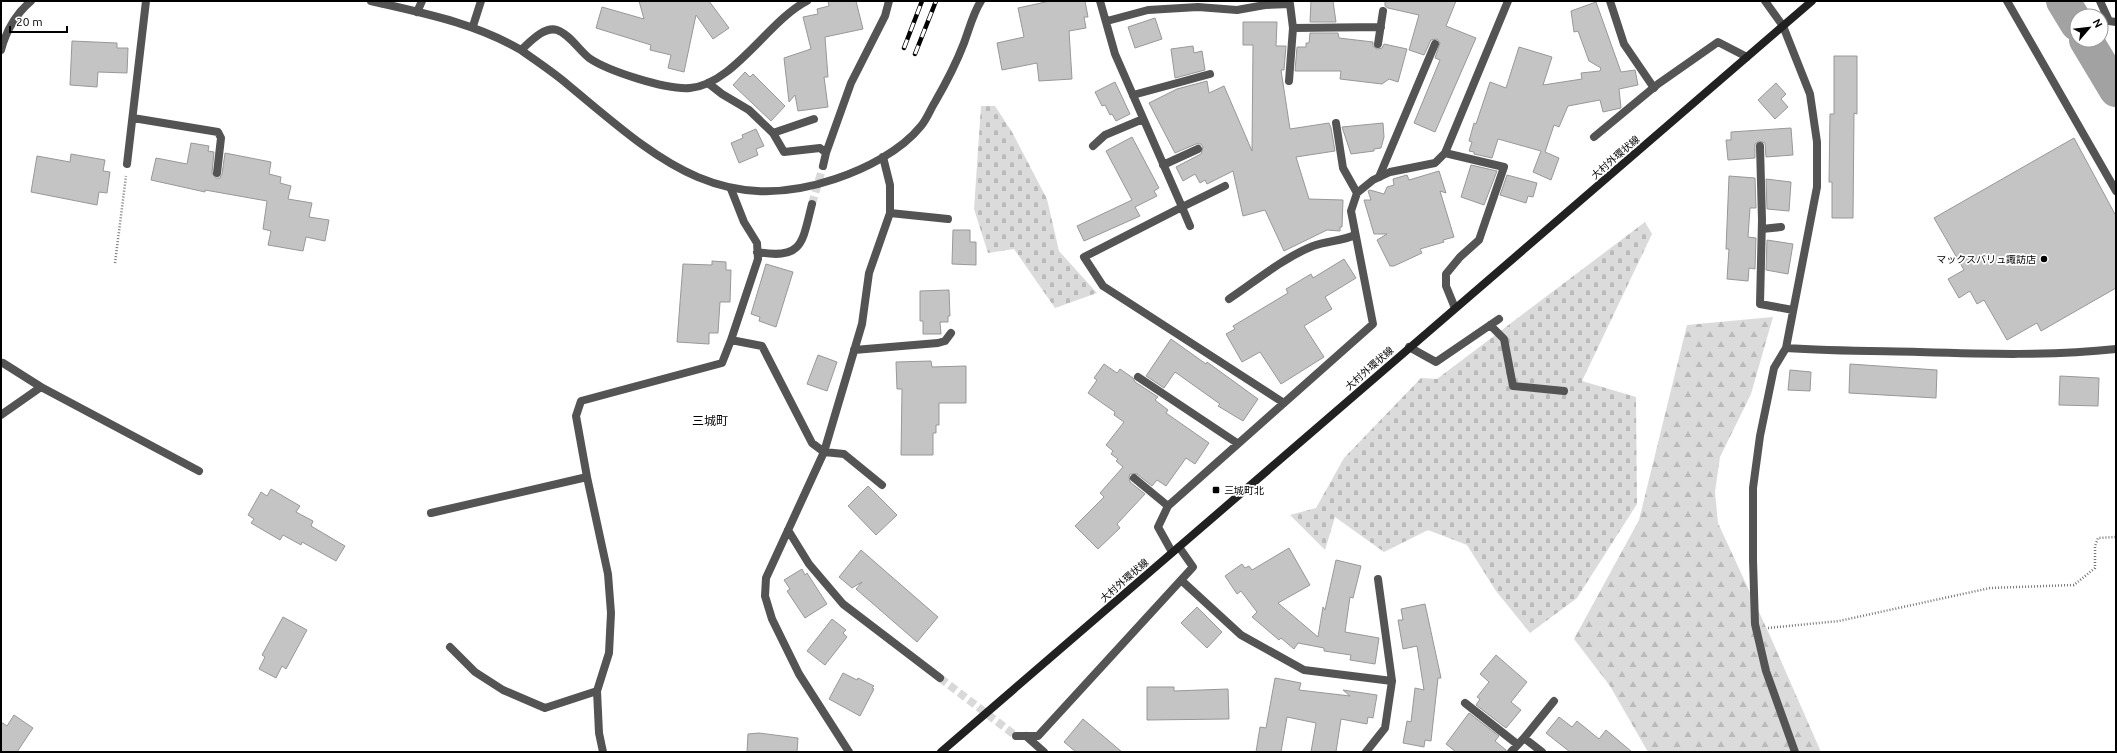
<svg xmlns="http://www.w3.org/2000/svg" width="2117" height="753" font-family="Ubuntu,'Noto Sans JP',sans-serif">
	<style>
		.forest { fill: url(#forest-firs) }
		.cemetery { fill: url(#cemetery-stones) }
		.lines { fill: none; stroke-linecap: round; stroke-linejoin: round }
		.river { stroke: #a2a2a2; stroke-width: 34 }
		.building { fill: #c4c4c4; stroke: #989898 }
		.minor-tunnel { stroke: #d9d9d9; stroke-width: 8; stroke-dasharray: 8 4; stroke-linecap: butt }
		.path { stroke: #767676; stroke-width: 2.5; stroke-dasharray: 1 2; stroke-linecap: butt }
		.service { stroke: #545454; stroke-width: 8 }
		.minor { stroke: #545454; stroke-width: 8 }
		.tertiary { stroke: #545454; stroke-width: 8 }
		.secondary { stroke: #212121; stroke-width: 8 }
		.rail-casing { stroke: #000; stroke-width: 4.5 }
		.rail { stroke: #fff; stroke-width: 3; stroke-dasharray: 9; stroke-linecap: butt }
		.poi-dot { fill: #000; stroke: #fff; stroke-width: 1.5 }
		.labels { text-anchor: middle; stroke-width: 3.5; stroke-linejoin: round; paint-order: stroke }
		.street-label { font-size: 10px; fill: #000; stroke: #fff }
		.poi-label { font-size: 10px; fill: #000; stroke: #fff; text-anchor: end }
		.quarter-label { font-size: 12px; fill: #000; stroke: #fff }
	</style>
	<defs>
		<pattern id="forest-firs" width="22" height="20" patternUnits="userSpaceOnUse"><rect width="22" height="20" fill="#dbdbdb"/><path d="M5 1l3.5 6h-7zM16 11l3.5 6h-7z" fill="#bababa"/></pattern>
		<pattern id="cemetery-stones" width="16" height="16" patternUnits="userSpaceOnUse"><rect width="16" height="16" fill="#dbdbdb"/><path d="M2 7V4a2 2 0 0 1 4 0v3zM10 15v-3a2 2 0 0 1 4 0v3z" fill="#bababa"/></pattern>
	</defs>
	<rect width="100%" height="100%" fill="#fff"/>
	<!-- forest -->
	<path class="forest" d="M1773 317 1751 394 1720 457 1715 492 1718 523 1771 638 1821 752H1648L1610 686 1574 639 1639 520 1687 325Z"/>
	<!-- cemetery -->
	<path class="cemetery" d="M981 106H995L1012 132 1047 199 1059 251 1097 293 1055 308 1014 249 988 253 974 209Z
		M1645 222 1652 234 1582 381 1636 397 1637 504 1577 598 1530 633 1496 591 1467 545 1428 530 1384 552 1335 517 1325 550 1290 515 1316 508 1344 458 1421 378 1437 379Z"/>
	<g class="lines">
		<!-- river -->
		<path class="river" d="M2063 1 2077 24
			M2086 40 2116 90"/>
	</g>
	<!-- building -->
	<path class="building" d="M639 1H709L729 28 713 39 696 15 684 72 668 68 671 55 650 50 651 45 596 28 602 7 644 19Z
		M828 1H856L863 29 825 37 828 77H824L828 107 798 111 795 95 789 102 784 58 811 49 803 17 818 14 817 9 829 6Z
		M1050 1H1085L1088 17H1084L1086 28 1069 31 1072 79 1039 81 1037 63 1002 70 997 43 1024 37 1018 8Z
		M1311 1H1333L1336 22H1310Z
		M1385 1H1456L1446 26 1476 38 1435 132 1414 123 1440 60 1435 58 1440 43 1437 39 1431 40 1424 55 1409 50 1419 15 1388 8 1385 6Z
		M1596 2 1621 72 1635 70 1638 85 1619 89 1621 108 1603 112 1600 100 1568 106 1559 127 1554 125 1545 152 1559 158 1551 180 1533 172 1541 151 1498 139 1492 158 1474 154V152L1469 151 1472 142 1469 141 1474 123 1476 124 1490 82 1506 88 1519 47 1552 57 1543 85 1582 79 1581 73 1600 71 1601 68 1589 61 1578 31 1574 32 1571 11Z
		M1155 18 1162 39 1135 48 1128 27Z
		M1243 22H1277L1276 46H1286L1284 70H1281L1290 129 1329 123 1331 128 1335 151 1296 157 1309 199 1343 200 1342 227H1340V231L1327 230 1284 251 1265 210 1243 216 1233 171 1207 184 1205 180 1200 183 1195 174 1183 181 1176 167 1201 154 1203 147 1201 144H1196L1175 153 1149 103 1177 89 1207 81 1209 93 1224 86 1252 151 1253 45H1243Z
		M1310 33H1338L1339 38 1373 42V46L1377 49 1382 48 1384 44 1407 49 1398 82 1389 79 1382 84 1340 79 1341 71H1295L1297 47H1306V43H1309Z
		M72 41 117 43V48H128L127 73 98 72 97 87 70 85Z
		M1193 46 1194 53 1202 51 1205 70 1175 78 1171 49Z
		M1834 56H1857V114L1854 113 1853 218H1832V182H1829L1830 114H1834Z
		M745 72 750 77 753 74 785 106 771 121 733 85Z
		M1115 82 1130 114 1116 121 1112 114 1110 115 1105 105 1102 106 1095 92Z
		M1776 83 1786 94 1781 99 1788 107 1775 119 1758 100Z
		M1383 123 1384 137 1381 148 1374 149V151L1351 154 1342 127Z
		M1791 128 1793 155 1766 157 1765 143 1759 141 1755 144V158L1728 160 1726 140H1731V132Z
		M756 129 764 146 756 149 758 155 739 163 731 143 743 138 742 135Z
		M1132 137 1159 188 1154 191 1157 196 1135 207 1140 216 1084 241 1077 226 1132 200 1106 151Z
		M2074 138 2116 216V288L2041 331 2037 323 2007 340 1984 300 1977 304 1970 291 1959 298 1948 279 1964 270 1934 218Z
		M191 143 209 146 208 151 214 152 212 173 216 178H220L222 174 225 153 271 162 269 174 281 177 280 183 291 186 288 199 312 203 309 217 329 220 325 241 306 237 303 251 268 245 271 231 263 229 267 201 205 190V192L151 180 156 158 187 164Z
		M71 154 105 160 103 171 110 172 107 193 99 192 97 205 31 192 37 156 70 162Z
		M1471 165 1497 171 1484 205 1461 197Z
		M1439 171 1446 193 1440 191 1454 237 1443 240 1444 242 1420 249 1422 253 1394 266H1390L1377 240 1387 234H1374L1364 200H1371L1368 191 1370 190 1384 194 1387 187 1394 185 1393 179 1407 175 1409 180Z
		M1507 175 1537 183 1533 197 1528 196 1526 203 1500 195Z
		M1729 176 1755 178 1756 208H1750L1748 237 1756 238 1755 269 1749 268 1748 281 1727 279 1729 249H1726Z
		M1766 179 1791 182 1789 211 1767 209Z
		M953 230H970V242H976V265L952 264Z
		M1767 240 1793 244 1788 274 1766 270Z
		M1344 259 1356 278 1325 297 1332 309 1304 326 1324 357 1281 384 1260 352 1242 362 1226 334 1235 329 1233 326 1288 293 1286 289 1311 274 1313 278Z
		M712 261 726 262V270H731L730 302H720L718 333H709V344L677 342 683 264 712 265Z
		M766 264 793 272 776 327 759 321 760 317 751 314Z
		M949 290 950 316H948V322H940L941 334H923V321H920V291Z
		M1171 339 1206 364 1207 362 1258 399 1243 421 1218 406 1220 404 1175 372 1164 388 1146 376Z
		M818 355 837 362 827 391 807 384Z
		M931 361 932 367 966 366V403H939V425H936V433H933V455H901L902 389H897L896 362Z
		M1104 364 1117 373 1120 369 1133 378 1135 382 1158 397 1155 400 1168 410 1166 413 1209 443 1195 464 1186 458 1166 486 1157 480 1152 486 1137 474H1130L1129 477 1130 482 1145 494 1117 524 1120 528 1098 549 1075 526 1104 497 1100 493 1123 467 1116 461 1118 459 1111 454 1113 451 1106 445 1124 422 1114 415 1115 412 1088 393 1097 380 1094 378Z
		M1850 364 1937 370 1936 398 1849 393Z
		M1790 370 1811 372 1810 391 1788 390Z
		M2060 376 2099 378 2098 406 2059 405Z
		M868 486 897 515 876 535 848 506Z
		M271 489 300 506 296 512 313 521 311 526 345 546 336 561 302 542 301 545 283 535 280 540 251 523 254 519 248 515 261 492 267 496Z
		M1289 548 1310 585 1278 603 1318 637 1323 607 1325 610 1336 560 1361 566 1353 598 1350 597 1345 632 1379 638 1375 664 1350 660 1351 655 1324 651V648L1298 643 1294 649 1281 638 1279 640 1252 617 1257 612 1241 591 1237 594 1225 576 1242 564 1245 568 1249 566 1252 570Z
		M861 550 938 617 917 642 856 589 862 582 852 588 839 577Z
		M802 569 805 575 807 573 827 604 805 618 787 591 790 589 784 580Z
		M1425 604 1441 678H1438L1431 741 1425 740 1424 747 1403 743 1407 721 1411 722 1415 688 1424 690 1417 646 1403 649 1398 620H1403L1401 609Z
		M1197 607 1222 632 1207 648 1181 623Z
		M283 617 307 630 286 669 282 666 276 678 259 669 265 657 262 655Z
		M832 619 846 630 843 633 847 637 825 665 807 651Z
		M1496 655 1527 682 1511 702 1521 710 1506 728 1476 705 1480 699 1477 697 1489 682 1480 674Z
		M843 673 857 680 858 678 874 686 872 688 874 689 860 716 829 699Z
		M1275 678 1301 683 1299 690 1350 696 1343 690 1377 695 1373 718 1368 717 1367 724 1341 719 1336 752H1311L1316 723 1287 717 1281 752H1256L1260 727 1266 728Z
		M1147 687H1174V691L1228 689 1229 719 1147 720Z
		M1469 713 1499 736 1495 741 1506 750V752H1456L1446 744Z
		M14 715 33 728 17 752H1V722L7 726Z
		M1559 717 1572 727 1577 721 1599 739 1606 730 1632 752H1570L1546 733Z
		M1083 719 1122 752H1076L1064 742Z
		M759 733 798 738 797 752H747L748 734Z"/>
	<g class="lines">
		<!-- minor-tunnel -->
		<path class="minor-tunnel" d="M812 204 823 166
			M940 678 1016 736"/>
		<!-- path -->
		<path class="path" d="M115 263 126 176
			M1768 628 1839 621 1990 588 2074 585 2095 568V546L2098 538 2116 537"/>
		<!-- service -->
		<path class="service" d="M1610 1 1624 44 1654 88
			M2007 1 2116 191
			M1133 95 1210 74
			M1379 177 1435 44
			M890 213 948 219"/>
		<!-- minor -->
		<path class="minor" d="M1100 1 1115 54 1182 207 1225 186
			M2100 1 2109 21 2116 22
			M417 12 422 1
			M1107 21 1148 10 1198 7 1237 10 1265 5 1290 4 1293 28 1381 27
			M473 26 481 1
			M1783 26 1810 94 1817 142V187L1786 348 1774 368 1760 436 1753 488V560L1755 624 1766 671 1795 752
			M1378 44 1383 11
			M1289 81 1293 28
			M708 83 722 94 749 110 773 133 814 119
			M133 118 218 132 221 138 217 173
			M1336 123 1343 168 1357 193
			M773 133 784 152 820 148 826 153 823 166
			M1594 137 1658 84 1718 42 1747 57
			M1093 146 1105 135 1143 119
			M1760 146 1762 220 1760 304 1793 310
			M826 153 851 83 885 16 889 1
			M1445 153 1504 167 1479 240 1460 257 1446 274V286L1455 308
			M127 164 146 1
			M1163 165 1198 149
			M731 189 744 222 757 243 758 259 731 340 762 346 812 443 824 452 844 454 882 485
			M1190 226 1182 207 1084 257 1103 286 1284 403
			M1762 229 1781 227
			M757 252C803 260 802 243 812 204
			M1229 299C1256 281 1283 258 1313 246 1327 241 1342 241 1355 235
			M1490 325 1504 339 1513 386 1564 391
			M1409 347 1436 362 1499 319
			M1786 348C1831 351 1875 351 1919 352 1985 354 2051 356 2116 349
			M854 350 938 343 945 341 951 333
			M3 363 41 387 199 471
			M1138 377 1237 443
			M1 415 41 387
			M587 477 608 574 611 613 609 653 597 691 599 733 603 752
			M1134 478 1168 506
			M431 513 587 477 576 416 581 401 722 363 731 340
			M788 530 809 564 843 604 940 678
			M1172 552 1158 527 1168 506 1373 324 1351 211 1357 193 1373 180 1390 172 1435 163 1445 153 1508 1
			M1378 579 1392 681
			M1181 580 1241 635 1304 670 1392 681 1385 728 1366 752
			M450 647 475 672 503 690 545 708 597 691
			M1465 703 1517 744
			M1016 736H1038L1193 567 1179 547
			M1026 736 1044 752
			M1524 738 1554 701
			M849 752 799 674 772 619 765 596 766 578 824 452 862 324 869 273 890 213V185L883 157
			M1511 752 1524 738 1542 752"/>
		<!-- tertiary -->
		<path class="tertiary" d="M371 1C423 13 475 23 521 50 530 42 544 26 557 30 569 34 579 50 589 58 608 71 666 90 690 88 733 85 769 20 807 1
			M1765 1 1783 26
			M1 50C6 31 17 13 31 1
			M521 50C536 61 553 72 567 84 652 154 716 219 835 179 865 169 901 151 921 126 927 119 930 110 935 102 946 83 956 64 964 43 969 30 973 13 981 1"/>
		<!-- secondary -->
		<path class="secondary" d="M941 752 1812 1"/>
		<defs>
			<path id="rail" d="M904 48 922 1
				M915 54 936 1"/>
		</defs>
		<!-- rail casing -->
		<use href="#rail" class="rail-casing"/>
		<!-- rail -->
		<use href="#rail" class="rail"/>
	</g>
	<!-- markers -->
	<g class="poi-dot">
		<circle cx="2044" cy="259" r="4"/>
		<rect x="1212" y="486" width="8" height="8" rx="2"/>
	</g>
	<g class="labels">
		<!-- street labels -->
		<g class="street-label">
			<text transform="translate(1615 157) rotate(-41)" y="4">大村外環状線</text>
			<text transform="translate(1369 368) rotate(-41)" y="4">大村外環状線</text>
			<text transform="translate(1124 580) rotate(-41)" y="4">大村外環状線</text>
		</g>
		<!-- poi labels -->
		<g class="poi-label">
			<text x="2036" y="263">マックスバリュ諏訪店</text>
			<text x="1224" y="494" text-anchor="start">三城町北</text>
		</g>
		<!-- quarter labels -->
		<g class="quarter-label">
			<text x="710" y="425">三城町</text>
		</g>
	</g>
	<!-- border -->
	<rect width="2117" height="753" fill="none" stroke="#000000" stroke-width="4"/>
	<!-- north arrow -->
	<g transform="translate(2089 28) rotate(62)"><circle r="19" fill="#ffffff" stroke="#999999"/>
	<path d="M0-3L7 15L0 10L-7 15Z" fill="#000000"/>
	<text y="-6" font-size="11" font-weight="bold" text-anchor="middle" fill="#000000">N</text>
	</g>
	<!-- scale -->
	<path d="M10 26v6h57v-6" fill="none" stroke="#000000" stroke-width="2"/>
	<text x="16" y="26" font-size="12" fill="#000000" stroke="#ffffff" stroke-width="3" paint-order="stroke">20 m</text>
</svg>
